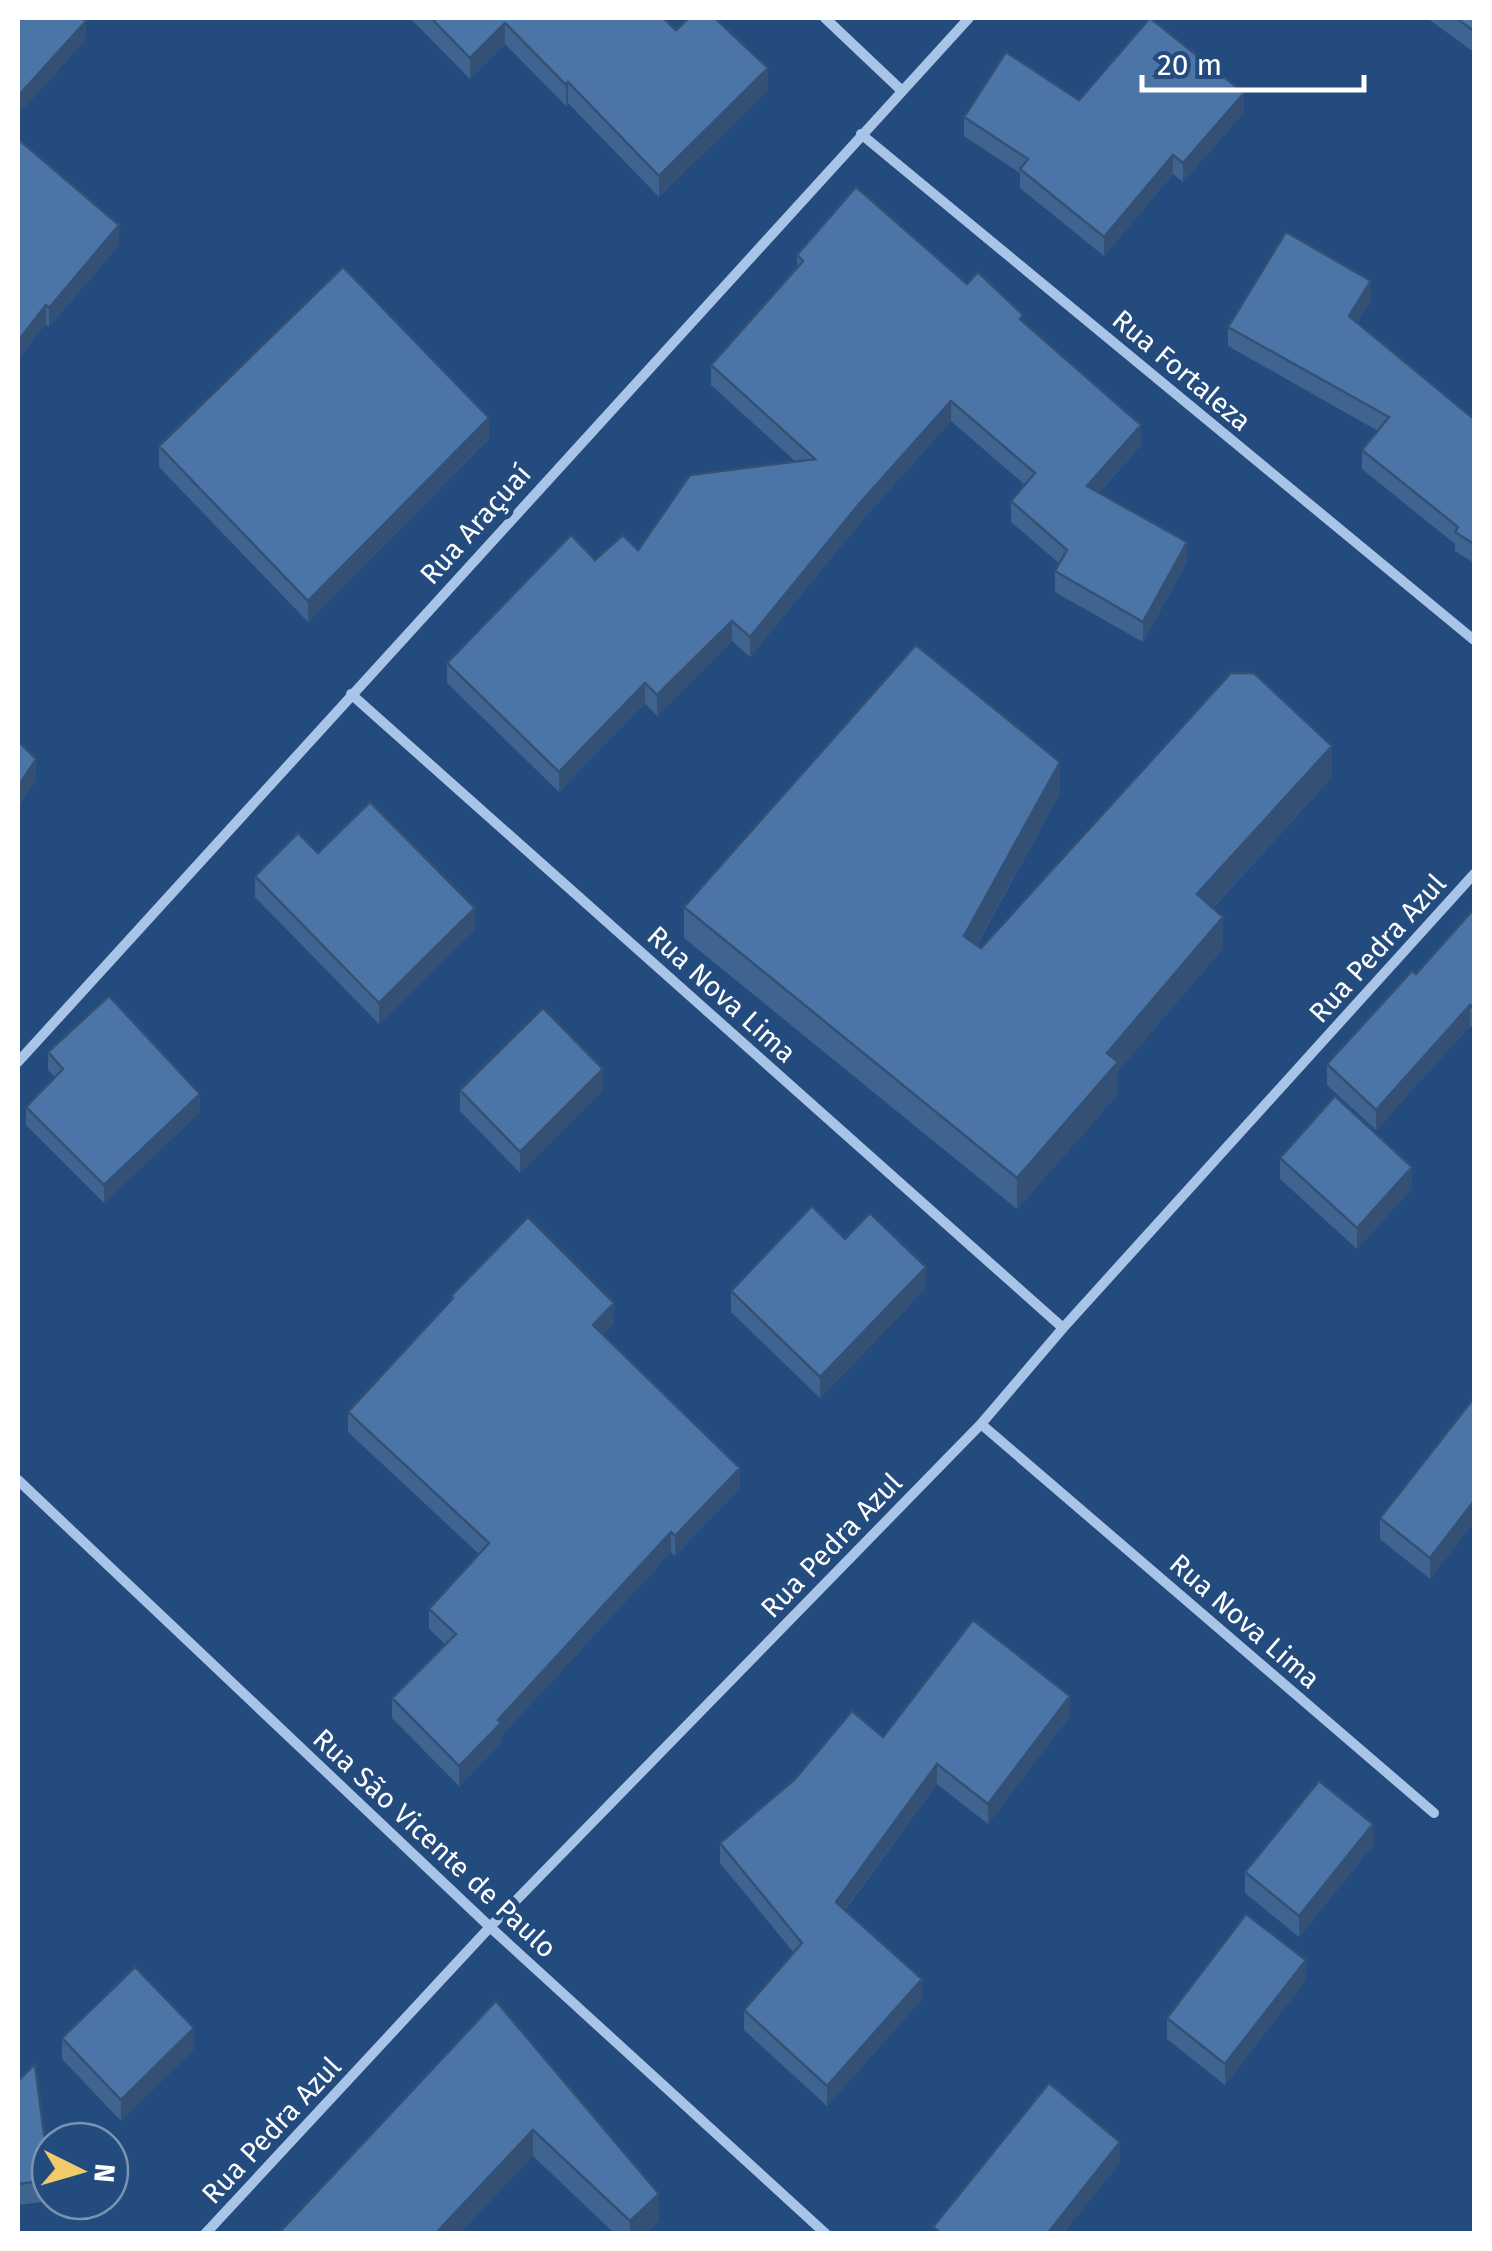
<svg xmlns="http://www.w3.org/2000/svg" width="1492" height="2251" font-family="'Fira Sans',sans-serif">
	<style>
		.lines { fill: none; stroke-linecap: round; stroke-linejoin: round }
		.minor { stroke: #a8c4e6; stroke-width: 10 }
		.wall { fill: #406490 }
		.shaded-wall { fill: #345175 }
		.building { fill: #4b74a7; stroke: #345175; stroke-width: 2.5 }
		.labels { text-anchor: middle; stroke-width: 10; stroke-linejoin: round; paint-order: stroke }
		.street-label { font-size: 28px; fill: #fff; stroke: #234b7e }
	</style>
	<rect width="100%" height="100%" fill="#234b7e"/>
	<g class="lines">
		<!-- minor -->
		<path class="minor" d="M825 18 901 90
			M861 134 1474 640
			M351 694 1063 1328
			M18 1062 969 18
			M981 1424 1434 1813
			M18 1480 490 1927 826 2234
			M205 2234 490 1927 981 1424 1063 1328 1474 874"/>
	</g>
	<!-- wall -->
	<path class="wall" d="M410 18H663L676 30 768 89 659 197 568 103 566 106 505 44 470 79Z
		M1431 18H1474V52L1431 21Z
		M1079 100 1244 112 1183 182 1173 174 1104 256 1020 188V173L964 136V117Z
		M18 139 119 245 49 327 46 324Z
		M797 255 967 284 1023 321 1141 445 1099 493 1187 562 1143 642 1055 592V571L1059 563 1011 522V501L1025 485 951 421 859 524 750 657 732 641 657 716 645 703 559 792 447 683V663L595 560 638 550 795 461 711 385V365L797 268Z
		M1371 300 1357 323 1474 419V563L1455 551V544L1362 469V450L1378 431 1228 346V327Z
		M489 439 308 622 159 467V446Z
		M1332 777 1213 908 1223 948 1118 1071V1094L1017 1209 684 938V907L1060 793 977 945 981 948Z
		M318 853 475 929 379 1024 255 897V876Z
		M1474 909V1029L1470 1026 1376 1130 1327 1085V1064L1416 974Z
		M48 1052 200 1112 104 1203 26 1125V1107L55 1077 48 1070Z
		M460 1090H603L520 1173 460 1111Z
		M1280 1158 1412 1188 1357 1249 1280 1179Z
		M926 1288 820 1398 731 1312V1291Z
		M451 1296 614 1323 603 1334 740 1488 675 1556 671 1552 501 1736V1743L459 1786 392 1718V1698L445 1644 429 1629V1609L479 1554 348 1432V1412L451 1300Z
		M1474 1398V1522L1430 1579 1380 1539V1518Z
		M1070 1716 988 1824 937 1784 845 1910 922 1999 827 2106 744 2030V2010L794 1953 720 1863V1843L883 1737Z
		M1373 1845 1299 1937 1245 1893V1872Z
		M1306 1980 1225 2085 1167 2039V2018Z
		M496 2001 659 2220 645 2234H615L533 2156Z
		M62 2038 194 2049 121 2121 62 2059Z
		M18 2081 50 2175 51 2201 18 2205Z"/>
	<!-- shaded-wall -->
	<path class="shaded-wall" d="M86 21V40L18 115V96Z
		M505 23V44L470 79V58Z
		M768 68V89L659 197V176Z
		M568 82V103L566 106V85Z
		M1244 93V112L1183 182V163Z
		M1173 155V174L1104 256V237Z
		M119 225V245L49 327V308Z
		M1371 281V300L1349 335V316Z
		M46 305V324L18 360V341Z
		M951 401V421L859 524 750 657V637L859 504Z
		M489 418V439L308 622V601Z
		M1141 425V445L1087 506V486Z
		M1187 542V562L1143 642V622Z
		M732 621V641L657 716V695Z
		M645 683V703L559 792V772Z
		M1332 746V777L1197 925V894Z
		M36 759V780L18 808V787Z
		M1060 762V793L964 967V936Z
		M475 908V929L379 1024V1003Z
		M1223 917V948L1118 1071V1094L1017 1209V1178L1107 1053Z
		M1470 1005V1026L1376 1130V1110Z
		M603 1069V1090L520 1173V1152Z
		M200 1094V1112L104 1203V1185Z
		M1412 1167V1188L1357 1249V1228Z
		M926 1267V1288L820 1398V1377Z
		M614 1303V1323L593 1345V1325Z
		M740 1468V1488L675 1556V1536Z
		M1474 1501V1522L1430 1579V1558Z
		M671 1532V1552L501 1736V1743L459 1786V1766L498 1720Z
		M1070 1696V1716L988 1824V1804Z
		M937 1764V1784L836 1921V1902Z
		M1373 1824V1845L1299 1937V1916Z
		M1306 1960V1980L1225 2085V2064Z
		M922 1979V1999L827 2106V2086Z
		M194 2028V2049L121 2121V2100Z
		M533 2130V2156L460 2234H435Z
		M1120 2142V2163L1063 2234H1047Z
		M659 2194V2220L645 2234H630V2221Z"/>
	<!-- building -->
	<path class="building" d="M18 18H82L86 21 18 96Z
		M431 18H663L676 30 689 18H715L768 68 659 176 568 82 566 85 505 23 470 58Z
		M1150 18 1244 93 1183 163 1173 155 1104 237 1020 169 1028 159 964 117 1006 52 1079 100Z
		M1456 18H1474V31Z
		M18 139 119 225 49 308 46 305 18 341Z
		M856 187 967 284 978 272 1023 315 1020 319 1141 425 1087 486 1187 542 1143 622 1055 571 1067 550 1011 501 1035 473 951 401 859 504 750 637 732 621 657 695 645 683 559 772 447 663 571 535 595 560 623 535 638 550 690 475 815 459 711 365 803 261 797 255Z
		M1286 232 1371 281 1349 316 1474 419V544L1455 532 1458 527 1362 450 1389 417 1228 327Z
		M343 267 489 418 308 601 159 446Z
		M916 645 1060 762 964 936 981 948 1231 673H1254L1332 746 1197 894 1223 917 1107 1053 1118 1062 1017 1178 684 907Z
		M18 741 36 759 18 787Z
		M370 802 475 908 379 1003 255 876 298 833 318 853Z
		M1474 909V1009L1470 1005 1376 1110 1327 1064 1412 971 1416 974Z
		M109 996 200 1094 104 1185 26 1107 63 1069 48 1052Z
		M543 1008 603 1069 520 1152 460 1090Z
		M1335 1096 1412 1167 1357 1228 1280 1158Z
		M812 1206 845 1239 870 1213 926 1267 820 1377 731 1291Z
		M528 1217 614 1303 593 1325 740 1468 675 1536 671 1532 498 1720 501 1723 459 1766 392 1698 456 1634 429 1609 489 1543 348 1412 453 1298 451 1296Z
		M1474 1398V1501L1430 1558 1380 1518Z
		M973 1620 1070 1696 988 1804 937 1764 836 1902 922 1979 827 2086 744 2010 802 1943 720 1843 795 1779 852 1711 883 1737Z
		M1319 1781 1373 1824 1299 1916 1245 1872Z
		M1246 1914 1306 1960 1225 2064 1167 2018Z
		M135 1967 194 2028 121 2100 62 2038Z
		M496 2001 659 2194 630 2221 533 2130 435 2234H278Z
		M35 2064 50 2180 18 2184V2081Z
		M1049 2083 1120 2142 1047 2234H942L933 2227Z"/>
	<g class="labels">
		<!-- street labels -->
		<g class="street-label">
			<text transform="translate(1182 370) rotate(40)" y="10">Rua Fortaleza</text>
			<text transform="translate(475 524) rotate(-48)" y="10">Rua Araçuaí</text>
			<text transform="translate(1377 948) rotate(-48)" y="10">Rua Pedra Azul</text>
			<text transform="translate(722 994) rotate(42)" y="10">Rua Nova Lima</text>
			<text transform="translate(831 1545) rotate(-46)" y="10">Rua Pedra Azul</text>
			<text transform="translate(1245 1621) rotate(41)" y="10">Rua Nova Lima</text>
			<text transform="translate(435 1843) rotate(43)" y="10">Rua São Vicente de Paulo</text>
			<text transform="translate(271 2130) rotate(-47)" y="10">Rua Pedra Azul</text>
		</g>
	</g>
	<!-- border -->
	<rect width="1492" height="2251" fill="none" stroke="#ffffff" stroke-width="40"/>
	<!-- north arrow -->
	<g transform="translate(80 2171) rotate(95)"><circle r="48" fill="#234b7e" stroke="#7b93b2" stroke-width="2.5"/>
	<path d="M0-8L18 38L0 25L-18 38Z" fill="#f1ca6c"/>
	<text y="-15" font-size="28" font-weight="bold" text-anchor="middle" fill="#ffffff">N</text>
	</g>
	<!-- scale -->
	<path d="M1142 75v15h222v-15" fill="none" stroke="#ffffff" stroke-width="5"/>
	<text x="1157" y="75" font-size="30" fill="#ffffff" stroke="#234b7e" stroke-width="8" paint-order="stroke">20 m</text>
</svg>
